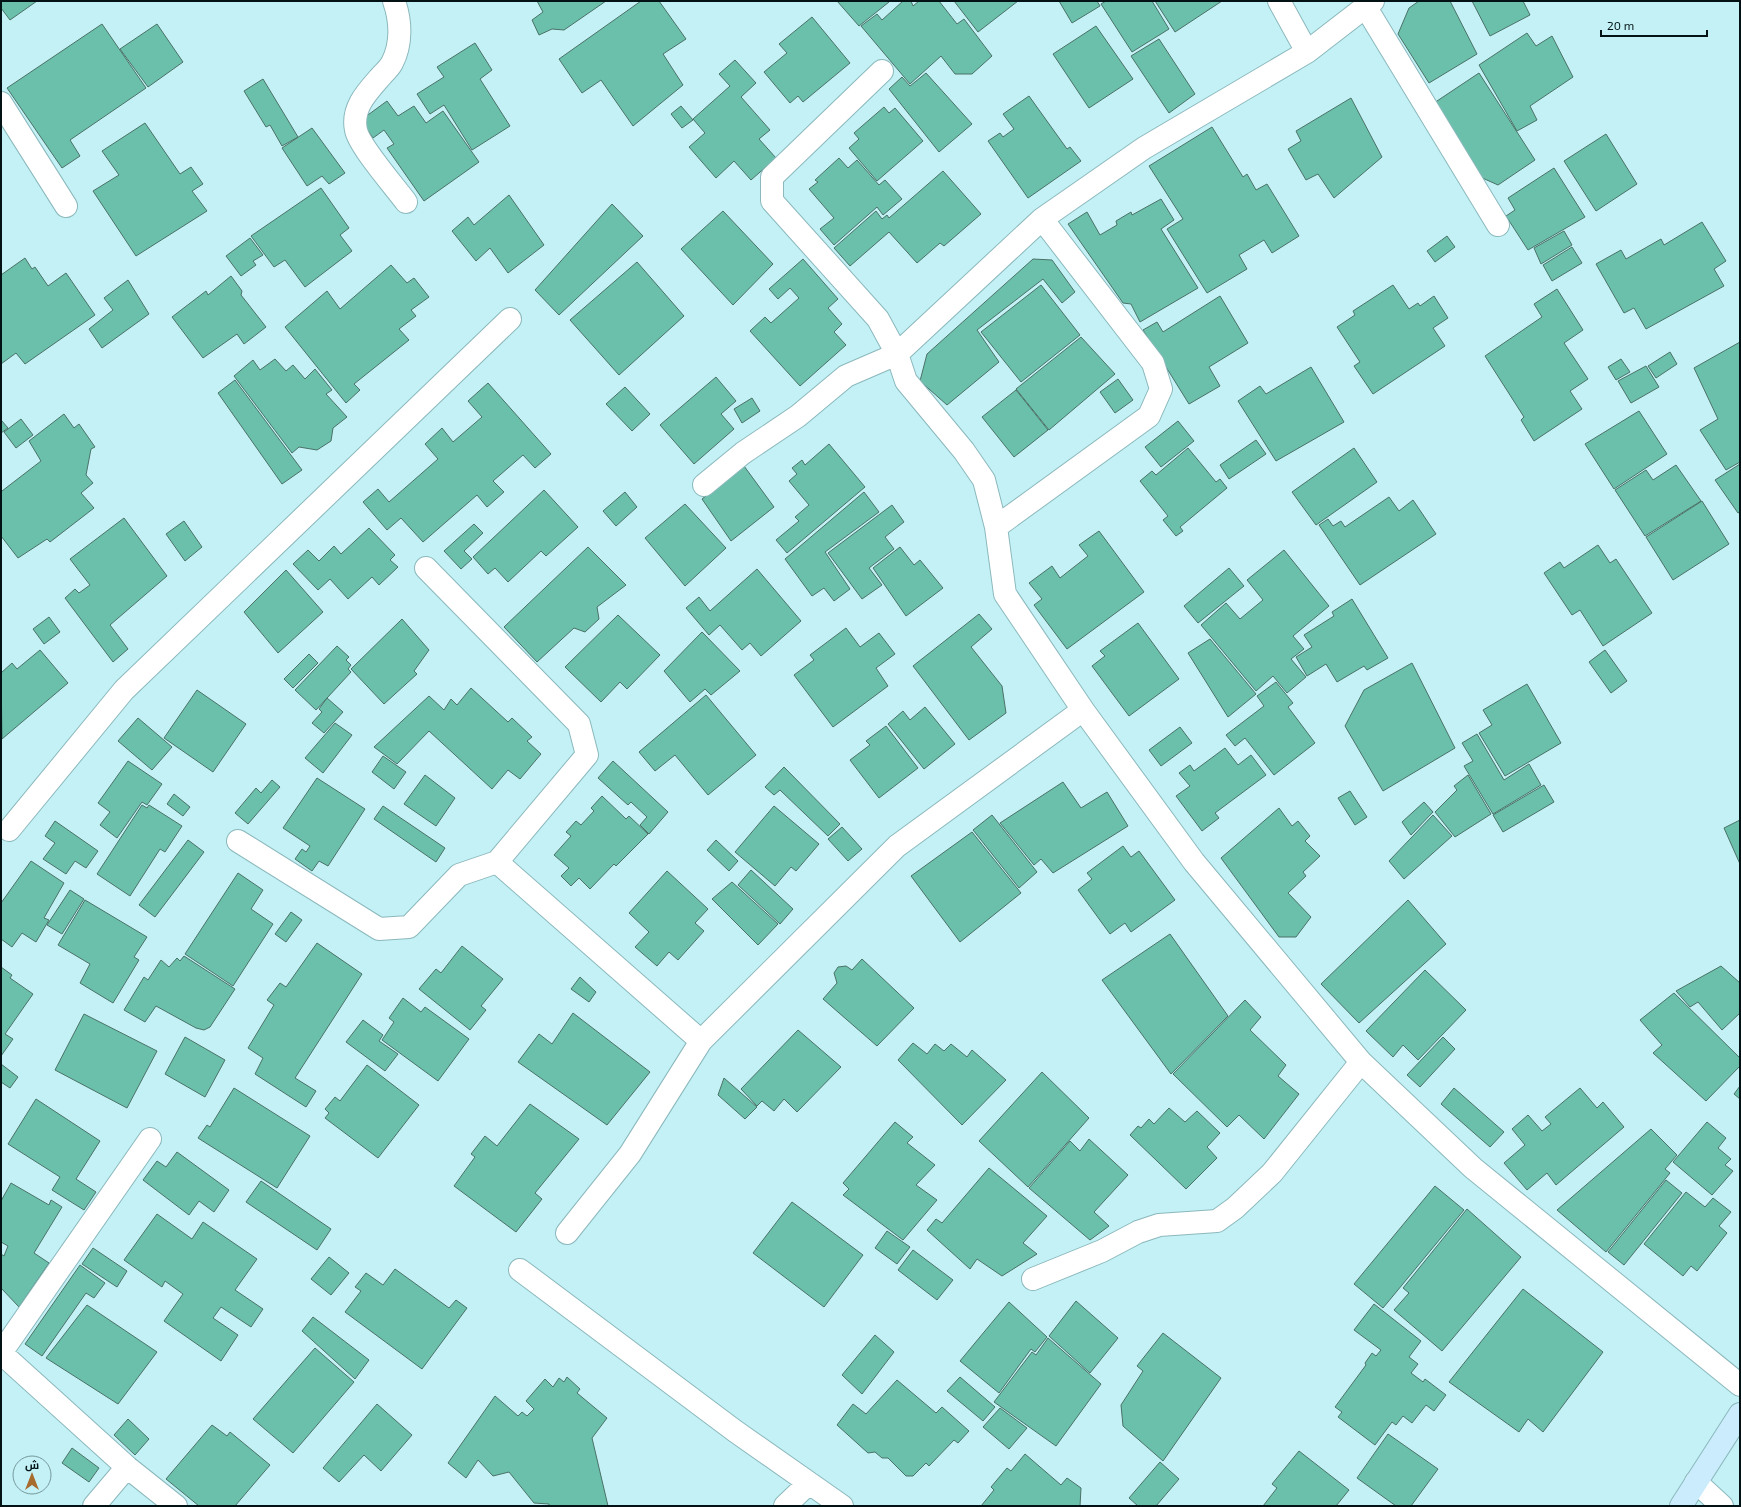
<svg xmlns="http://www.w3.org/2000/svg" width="1741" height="1507" font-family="'Exo 2',Cairo,sans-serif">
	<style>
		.building { fill: #6bc0ab; stroke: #4a7267 }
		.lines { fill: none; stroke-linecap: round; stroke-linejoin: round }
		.minor-casing { stroke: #8bb8bc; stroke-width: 24 }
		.secondary-casing { stroke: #8bb8bc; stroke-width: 24 }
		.minor { stroke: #fff; stroke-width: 22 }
		.secondary { stroke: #caecfc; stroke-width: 22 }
	</style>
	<rect width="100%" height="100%" fill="#c3f1f6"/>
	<!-- building -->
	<path class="building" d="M1 1H37L10 20 1 8Z
		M537 1H606L564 30 552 29 539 35 532 20 543 12Z
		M641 1H659L686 39 663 54 683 85 633 126 601 80 582 93 559 59Z
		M837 1H888L889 2 859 26Z
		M903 1H911L913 6 919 1H939L957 24 964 19 992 56 972 74H955L941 56 910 84 861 26 877 14 882 20Z
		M954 1H1018L978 32Z
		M1059 1H1097L1100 6 1072 23Z
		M1106 1H1152L1169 29 1132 52 1101 4Z
		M1155 1H1222L1175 32Z
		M1419 1H1450L1477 54 1429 83 1398 34 1409 8Z
		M1472 1H1523L1530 15 1490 36Z
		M812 17 850 63 803 102 798 96 790 103 764 72 787 53 779 44Z
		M102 24 146 88 70 140 80 156 62 168 7 88Z
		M157 24 183 62 148 87 120 49Z
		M1096 26 1133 79 1089 108 1053 54Z
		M1527 33 1536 46 1552 36 1573 77 1530 106 1537 120 1517 131 1479 65Z
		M1159 39 1195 94 1169 113 1131 56Z
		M475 43 492 70 480 79 510 126 472 150 444 105 430 114 417 94 444 77 437 67Z
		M735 60 756 83 741 97 770 130 759 139 776 158 751 180 734 161 716 178 689 147 705 133 693 119 730 86 719 74Z
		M926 73 972 124 939 152 889 89 902 77 910 86Z
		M1479 73 1535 160 1498 185 1478 176 1434 103Z
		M263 79 298 137 282 146 270 125 266 127 244 91Z
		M1029 96 1067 149 1070 147 1081 161 1028 198 988 141 1000 133 1003 137 1014 129 1003 114Z
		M1351 98 1382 157 1334 198 1318 174 1306 180 1288 149 1301 141 1296 131Z
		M387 101 398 116 414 106 426 123 443 111 479 162 424 201 387 148 394 144 384 130 373 138 361 120Z
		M681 106 693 120 682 128 671 114Z
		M884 107 889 113 895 108 923 141 877 181 849 148 859 139 854 133Z
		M145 123 180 174 191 167 203 184 192 191 207 211 136 256 93 191 119 175 102 151Z
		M1212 127 1243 177 1247 174 1256 190 1267 184 1299 236 1272 253 1264 240 1239 255 1247 269 1207 293 1167 229 1183 219 1149 166Z
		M312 128 345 173 329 184 322 176 307 186 282 148Z
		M1606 134 1637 184 1596 211 1564 161Z
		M839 158 848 168 857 160 879 185 885 180 902 199 883 215 877 207 834 245 820 229 834 218 809 189 818 182 815 180Z
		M1554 168 1585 217 1528 250 1506 216 1515 210 1508 198Z
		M943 171 981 214 944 246 940 243 917 263 889 232 850 266 834 248 876 211 882 219 887 215 889 218Z
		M321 188 349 228 340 235 352 251 305 287 285 260 274 267 251 236Z
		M509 195 544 245 508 273 490 248 476 261 452 231 468 217 474 225Z
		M1161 199 1174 220 1161 229 1198 288 1140 322 1131 304 1123 303 1068 224 1087 212 1100 235 1117 225 1116 221 1131 212 1132 215Z
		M612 204 643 236 559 315 535 290Z
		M723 211 773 264 733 305 681 249Z
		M1702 222 1726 261 1714 269 1724 286 1646 329 1634 308 1624 313 1596 264 1621 250 1626 259 1661 239 1664 245Z
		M1564 231 1572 245 1541 264 1534 248Z
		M1447 236 1455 247 1435 262 1427 251Z
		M250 238 263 255 253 261 256 265 241 276 226 256Z
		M1572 247 1582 263 1552 281 1543 265Z
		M25 258 32 269 35 267 48 286 66 273 95 315 25 364 16 353 1 364V275Z
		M803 259 838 299 828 308 842 324 834 332 846 345 800 386 750 331 765 317 771 323 799 298 790 288 778 299 769 289Z
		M1033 259 1052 260 1075 292 1062 303 1043 279 977 330 999 362 947 405 920 381 927 354Z
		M637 262 684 316 619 375 570 320Z
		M391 265 407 283 414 278 429 297 411 310 416 316 399 329 409 340 354 384 360 390 346 403 285 327 327 291 340 309Z
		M231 276 242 291 241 295 266 327 244 344 237 334 203 358 172 317 206 291 208 295Z
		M128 280 149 314 102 348 89 329 113 310 104 298Z
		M1041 285 1080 335 1021 382 981 332Z
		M1393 285 1409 309 1418 303 1420 306 1434 296 1448 318 1433 328 1445 346 1373 394 1354 366 1360 362 1337 327 1355 315 1353 311Z
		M1557 289 1583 330 1564 343 1588 379 1570 391 1582 409 1534 441 1521 420 1524 417 1485 356 1542 317 1534 304Z
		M1220 296 1248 343 1209 367 1220 386 1189 404 1143 330 1157 322 1163 332Z
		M1081 337 1115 374 1049 430 1016 389Z
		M1740 342V462L1726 470 1700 430 1718 419 1694 368Z
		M1670 352 1677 364 1656 378 1648 366Z
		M275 359 286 371 293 365 305 379 315 369 332 390 326 394 347 417 333 428 331 441 317 450 299 447 292 453 234 376 253 360 260 370Z
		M1621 359 1630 372 1616 380 1608 367Z
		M1646 366 1659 387 1631 403 1618 381Z
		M1311 367 1344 422 1276 461 1238 401 1260 386 1266 394Z
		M716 377 736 401 721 414 734 429 694 464 660 425Z
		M1118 379 1133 400 1115 413 1100 392Z
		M235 380 302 470 282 484 218 393Z
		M488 383 551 454 535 468 523 455 493 481 504 492 487 507 477 495 423 542 401 518 387 530 363 502 378 489 389 502 438 459 425 444 442 428 453 442 482 417 468 401Z
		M625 387 650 414 632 431 606 404Z
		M1016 390 1048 430 1014 457 982 417Z
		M752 398 760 411 742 423 734 409Z
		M1639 411 1667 454 1614 489 1585 444Z
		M64 414 74 428 79 424 95 447 91 449 86 475 93 483 81 493 94 508 50 542 47 539 18 558 1 536V489L2 491 41 461 29 441Z
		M21 419 33 435 16 448 4 432Z
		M1 420 8 428 1 433Z
		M1178 421 1194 441 1161 467 1145 447Z
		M1256 440 1266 454 1229 479 1220 465Z
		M829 444 865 487 787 553 776 540 799 521 795 517 809 505 789 481 797 474 792 468 802 460 805 465Z
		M1188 448 1216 482 1220 479 1227 488 1180 527 1183 531 1176 536 1163 520 1168 516 1140 481 1152 471 1156 475Z
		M1354 448 1377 482 1316 525 1292 492Z
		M1740 464V512L1738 513 1715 480Z
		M1676 465 1701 501 1645 536 1615 490 1646 470 1653 480Z
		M744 466 774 507 731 541 702 499Z
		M544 490 578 527 546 556 541 551 508 582 495 568 488 574 473 557Z
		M625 492 637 507 616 526 603 511Z
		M864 492 879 512 825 552 850 589 834 601 824 588 812 596 785 559Z
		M1389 497 1399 511 1413 500 1436 534 1360 585 1319 525 1328 519 1333 526 1341 521 1345 527Z
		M1702 501 1729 544 1673 580 1646 537Z
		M685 504 726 548 685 586 645 538Z
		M892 505 904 522 885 537 894 549 869 568 882 585 862 599 828 553Z
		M124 518 167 576 110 625 128 649 113 662 65 598 75 589 79 593 90 585 70 559Z
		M184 521 202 547 185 561 166 534Z
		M474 524 483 533 464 551 472 559 461 569 444 551Z
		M369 528 395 555 390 560 398 567 379 585 372 577 348 599 330 579 318 590 293 564 308 550 319 561 334 546 341 554Z
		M1099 531 1144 592 1067 649 1034 605 1042 599 1029 583 1052 566 1060 578 1088 556 1079 545Z
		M1598 545 1610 563 1616 559 1652 613 1603 646 1580 610 1572 615 1544 573 1560 562 1564 568Z
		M588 547 626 585 597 607 599 619 585 632 574 628 537 662 504 627Z
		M900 547 914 565 920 560 943 588 906 616 873 568Z
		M1284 550 1329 606 1293 636 1304 649 1291 659 1306 677 1287 693 1273 676 1256 691 1201 625 1226 603 1240 619 1263 600 1247 580Z
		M1229 568 1244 586 1198 623 1184 606Z
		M757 569 801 621 761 656 750 643 742 650 720 625 709 635 686 608 699 597 710 611Z
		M286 570 323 612 278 653 244 612Z
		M1352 599 1388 658 1367 670 1364 666 1337 682 1326 664 1307 676 1296 657 1312 647 1304 635 1334 616 1332 612Z
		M979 614 992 629 971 647 1002 686 1006 713 969 740 913 666Z
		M618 615 660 655 627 689 620 682 601 702 565 667Z
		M49 617 60 632 44 644 33 629Z
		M402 619 429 650 414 671 417 674 384 704 351 669Z
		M1138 623 1179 679 1129 716 1092 666 1105 656 1100 651Z
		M846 628 860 647 879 633 895 654 876 668 888 686 833 727 794 675 814 660 810 655Z
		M702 632 740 671 711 695 705 689 690 702 664 671Z
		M1210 639 1256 694 1228 717 1188 653Z
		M337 646 349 657 346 660 351 665 348 669 351 672 316 710 295 690Z
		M40 650 68 683 2 739 1 673 12 663 17 669Z
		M1605 650 1627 681 1611 693 1589 662Z
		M309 654 318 663 293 688 284 679Z
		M1412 663 1455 748 1383 791 1345 726 1364 690Z
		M1276 682 1293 703 1288 707 1315 743 1274 775 1245 738 1235 746 1226 735 1264 706 1257 696Z
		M1527 684 1561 743 1505 776 1479 733 1492 725 1483 710Z
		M471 688 508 722 512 718 532 737 527 741 541 754 520 779 508 770 492 789 429 731 397 764 374 747 429 696 444 710 451 699 457 705Z
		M197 690 246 724 213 772 164 738Z
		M706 695 756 755 708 795 675 755 655 771 639 752Z
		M327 698 343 712 324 733 312 723 322 712 319 709Z
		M925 707 955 744 924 769 888 724 903 711 910 720Z
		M138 718 172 747 152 770 118 741Z
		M335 723 352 735 323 773 305 758Z
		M886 726 918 768 879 798 850 760 870 745 866 741Z
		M1180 727 1192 743 1161 766 1149 750Z
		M1477 734 1504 780 1529 764 1541 785 1493 814 1464 766 1473 761 1462 743Z
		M1225 748 1238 765 1251 755 1266 775 1215 813 1219 818 1202 831 1176 796 1190 786 1179 773 1190 765 1194 771Z
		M383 756 406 772 394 789 372 772Z
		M128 761 162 784 147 805 142 802 117 838 100 825 110 812 98 803Z
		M613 761 668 812 649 834 640 825 647 817 631 802 628 805 598 778Z
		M784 767 840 824 828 836 780 790 774 795 765 787Z
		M425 775 455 798 436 826 404 804Z
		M1468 775 1491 814 1455 837 1435 812 1457 790 1454 786Z
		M317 778 365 809 328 866 319 861 312 871 295 859 302 849 306 852 310 846 283 828Z
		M272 780 280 787 248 824 235 813 256 788 261 793Z
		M1063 782 1081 808 1107 792 1128 826 1053 873 1041 859 1034 865 1000 823Z
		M1544 785 1554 802 1503 832 1493 815Z
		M1350 791 1367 817 1355 825 1338 798Z
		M174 794 190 807 183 816 167 804Z
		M602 796 626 819 629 816 648 834 616 866 614 864 590 889 579 878 571 886 561 876 569 868 554 855 571 836 566 832 576 821 581 825 594 811 591 808Z
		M1424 802 1433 812 1411 835 1402 822Z
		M142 805 147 808 149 805 182 826 165 852 160 849 130 896 97 874Z
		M383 806 445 848 436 862 374 819Z
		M774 806 819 844 796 871 791 867 775 886 735 852Z
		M1279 808 1292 826 1298 821 1310 836 1305 841 1320 856 1303 872 1306 876 1288 893 1311 917 1296 937H1279L1221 858Z
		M992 815 1037 872 1019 888 973 830Z
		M1433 815 1452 836 1404 879 1389 861Z
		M1740 820V864L1724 828Z
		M55 821 98 851 86 868 75 861 66 874 43 859 55 843 45 836Z
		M842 827 862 849 848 861 828 839Z
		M972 832 1021 893 960 942 911 876Z
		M188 840 204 852 155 917 139 905Z
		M716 840 738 861 729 871 707 850Z
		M1123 846 1131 857 1139 851 1175 900 1131 932 1125 923 1110 934 1078 890 1092 879 1087 873Z
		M31 861 64 883 44 918 49 920 36 942 22 933 12 947 1 939V903Z
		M751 870 793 909 780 924 738 885Z
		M667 871 708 909 695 923 704 931 678 960 669 952 657 966 635 947 649 932 629 913Z
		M238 873 263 890 251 909 273 924 233 986 185 954Z
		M732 882 778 924 758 945 712 899Z
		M70 890 84 899 62 934 47 925Z
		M85 900 147 937 134 957 139 960 113 1003 80 983 90 964 58 945Z
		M1408 900 1446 944 1359 1023 1321 984Z
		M291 912 302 920 286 942 275 934Z
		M1170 934 1228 1016 1171 1074 1102 980Z
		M317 943 362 974 295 1078 316 1091 306 1107 255 1074 263 1058 248 1048 274 1005 267 1000 280 983 286 987Z
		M462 946 503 979 481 1006 486 1010 470 1030 419 989 436 969 441 973Z
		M184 956 235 989 210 1027 204 1030 196 1028 156 1006 145 1022 124 1010 144 977 148 980 161 960 169 967 177 958 180 961Z
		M862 959 914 1008 877 1046 823 999 837 983 834 973 838 967 846 966 852 970Z
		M1721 966 1740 983V1013L1722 1030 1698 1002 1690 1007 1676 991Z
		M1 967 12 975 10 978 33 994 5 1034 13 1039 1 1056Z
		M1425 970 1466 1010 1418 1060 1403 1045 1393 1057 1366 1031Z
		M580 977 596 992 589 1002 571 989Z
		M1674 993 1740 1058V1066L1706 1101 1653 1053 1662 1045 1640 1020Z
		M403 998 421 1012 425 1007 469 1039 438 1081 382 1040 394 1022 389 1018Z
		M1245 1000 1261 1017 1250 1030 1286 1065 1278 1076 1299 1094 1264 1139 1239 1115 1227 1127 1173 1074Z
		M573 1013 650 1072 607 1125 518 1062 539 1034 552 1044Z
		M84 1014 157 1051 127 1108 55 1070Z
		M363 1020 383 1035 379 1041 398 1054 385 1071 346 1042Z
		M798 1030 841 1067 797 1112 784 1099 774 1111 762 1101 757 1106 741 1089Z
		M185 1037 225 1060 205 1097 165 1074Z
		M1443 1037 1455 1049 1420 1087 1407 1075Z
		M913 1043 927 1054 935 1044 944 1051 951 1044 967 1057 972 1050 1006 1080 962 1125 898 1060Z
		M1 1064 18 1077 10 1088 1 1082Z
		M367 1065 419 1105 378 1158 325 1118 329 1113 325 1109 335 1097 340 1101Z
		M1042 1072 1089 1118 1028 1187 979 1141Z
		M724 1078 757 1107 745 1119 718 1095Z
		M1740 1086V1099L1734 1094Z
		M234 1088 310 1136 277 1188 198 1138 207 1125 210 1127Z
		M1454 1088 1504 1132 1490 1147 1441 1104Z
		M1580 1088 1597 1108 1603 1102 1624 1127 1556 1185 1547 1173 1527 1190 1504 1163 1525 1145 1512 1129 1528 1115 1542 1131 1551 1124 1545 1117Z
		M36 1099 100 1141 76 1179 96 1192 84 1210 52 1190 60 1177 8 1144Z
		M530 1104 579 1139 535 1193 542 1199 516 1232 454 1186 475 1157 471 1154 485 1136 497 1146Z
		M1169 1108 1185 1122 1197 1111 1220 1133 1207 1147 1217 1158 1186 1189 1130 1135 1138 1126 1141 1128 1149 1119 1154 1124Z
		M895 1122 913 1137 907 1143 935 1165 916 1185 937 1200 903 1240 843 1195 849 1189 843 1183Z
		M1707 1122 1726 1138 1718 1148 1731 1159 1725 1165 1733 1171 1712 1195 1673 1162Z
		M1651 1129 1677 1155 1665 1169 1670 1173 1606 1252 1557 1210Z
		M1089 1139 1128 1175 1094 1212 1109 1226 1090 1240 1029 1188 1070 1141 1080 1151Z
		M177 1152 229 1190 214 1212 199 1201 189 1215 143 1180 157 1161 166 1167Z
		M989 1168 1047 1216 1023 1243 1037 1254 1002 1276 977 1259 970 1269 927 1230 936 1219 942 1223Z
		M1666 1180 1682 1193 1624 1265 1608 1252Z
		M261 1181 331 1229 317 1250 246 1202Z
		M11 1183 49 1205 51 1200 62 1207 34 1253 49 1263 19 1307 1 1288V1254L4 1256 8 1246 1 1242V1201Z
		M1435 1186 1464 1210 1383 1308 1354 1284Z
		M1686 1192 1705 1207 1713 1198 1731 1212 1719 1226 1727 1233 1697 1271 1691 1266 1683 1276 1644 1244Z
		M792 1202 863 1255 824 1307 753 1253Z
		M1467 1209 1521 1257 1442 1351 1394 1310 1409 1293 1403 1288Z
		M157 1214 192 1239 203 1222 257 1259 235 1290 263 1309 251 1327 221 1307 213 1318 238 1335 221 1361 164 1321 183 1294 165 1281 162 1287 124 1260Z
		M887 1231 910 1247 897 1264 875 1248Z
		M93 1248 127 1271 117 1287 82 1264Z
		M913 1250 953 1280 937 1300 898 1270Z
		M329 1257 349 1273 331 1295 311 1279Z
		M80 1265 105 1283 94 1298 86 1293 42 1356 25 1344Z
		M395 1269 449 1308 456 1300 467 1308 422 1369 345 1312 361 1291 355 1287 366 1273 383 1285Z
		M1523 1289 1603 1352 1543 1432 1528 1419 1519 1432 1449 1382Z
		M1076 1301 1118 1338 1090 1373 1049 1336Z
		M1009 1302 1047 1337 1035 1352 1031 1349 999 1393 960 1361Z
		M1374 1304 1421 1341 1409 1357 1418 1364 1411 1373 1423 1382 1425 1379 1446 1395 1434 1411 1426 1405 1412 1423 1403 1416 1396 1425 1392 1422 1375 1445 1338 1417 1342 1412 1335 1407 1366 1365 1365 1363 1372 1353 1376 1356 1381 1350 1354 1330Z
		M87 1305 157 1352 118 1404 46 1358Z
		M313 1317 369 1360 355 1379 302 1331Z
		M1163 1333 1221 1378 1163 1461 1123 1426 1121 1405 1143 1371 1137 1366Z
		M875 1335 894 1352 862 1394 842 1375Z
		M1048 1338 1101 1384 1056 1446 994 1402 1032 1352 1036 1355Z
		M315 1348 354 1382 293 1453 253 1419Z
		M567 1377 580 1389 577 1393 607 1418 592 1438 608 1506H549V1504L534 1503 509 1472 493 1476 478 1460 466 1478 448 1463 495 1396 518 1416 522 1412 527 1416 534 1409 526 1401 545 1379 553 1387 559 1378 564 1382Z
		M960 1377 995 1407 983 1421 947 1391Z
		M897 1380 936 1413 942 1407 969 1431 958 1443 954 1440 929 1466 926 1463 913 1476H906L888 1458H882L875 1452 868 1453 837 1425 853 1404 866 1414Z
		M377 1404 412 1435 381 1471 364 1455 339 1482 323 1468Z
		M1000 1408 1027 1428 1009 1449 983 1427Z
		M128 1419 149 1439 135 1455 114 1435Z
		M212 1425 227 1436 230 1432 270 1465 235 1506H199L166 1479Z
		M1388 1434 1438 1469 1411 1506H1396L1357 1478Z
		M72 1448 99 1468 89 1482 62 1463Z
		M1299 1451 1349 1490 1336 1506H1263L1277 1488 1272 1484Z
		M1025 1454 1061 1485 1067 1478 1081 1488 1080 1506H981L994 1490 991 1487 1007 1468 1011 1471Z
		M1160 1462 1179 1479 1156 1506H1138L1129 1498Z"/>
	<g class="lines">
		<defs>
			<path id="minor" d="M394 1C401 21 402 44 392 63 390 67 386 71 382 75 369 90 351 107 356 130 359 146 395 187 406 202
				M1279 1 1307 52
				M1365 6 1498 225
				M1 103 66 206
				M704 485 743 453 798 416 846 376 897 354 878 319 772 201V177L882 71
				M996 527 1149 416 1161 389 1153 363 1042 219
				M426 568 579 724 587 755 497 862
				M1083 710 1005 594 996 527 984 480 964 451 906 381 897 354 1042 219 1144 148 1307 52 1373 1
				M9 830 124 690 510 319
				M238 841 379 929 409 927 459 875 497 862 701 1041 897 846 1083 710 1194 862 1361 1062 1473 1168 1740 1385
				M567 1233 630 1154 701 1041
				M520 1270 735 1431 842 1506
				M1033 1279 1102 1251 1138 1232 1159 1225 1217 1221 1235 1208 1272 1173 1361 1062
				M1 1353 150 1139
				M1 1353 127 1467 94 1506
				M127 1467 176 1506
				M1696 1482 1722 1506
				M785 1506 809 1483"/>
			<path id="secondary" d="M1681 1506 1740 1414"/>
		</defs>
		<!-- minor casing -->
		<use href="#minor" class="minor-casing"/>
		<!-- secondary casing -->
		<use href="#secondary" class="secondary-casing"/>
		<!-- minor -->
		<use href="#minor" class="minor"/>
		<!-- secondary -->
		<use href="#secondary" class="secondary"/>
	</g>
	<!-- border -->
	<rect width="1741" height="1507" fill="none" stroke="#031214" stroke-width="4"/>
	<!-- north arrow -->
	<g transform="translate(32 1475)"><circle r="19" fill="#c3f1f6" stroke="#76989c"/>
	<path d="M0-3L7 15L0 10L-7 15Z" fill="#a86b2e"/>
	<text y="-6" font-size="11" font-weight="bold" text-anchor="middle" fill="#031214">ش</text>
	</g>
	<!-- scale -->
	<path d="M1601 30v6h106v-6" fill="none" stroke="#031214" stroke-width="2"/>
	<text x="1607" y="30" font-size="12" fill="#031214" stroke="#c3f1f6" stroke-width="3" paint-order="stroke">20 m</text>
</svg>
